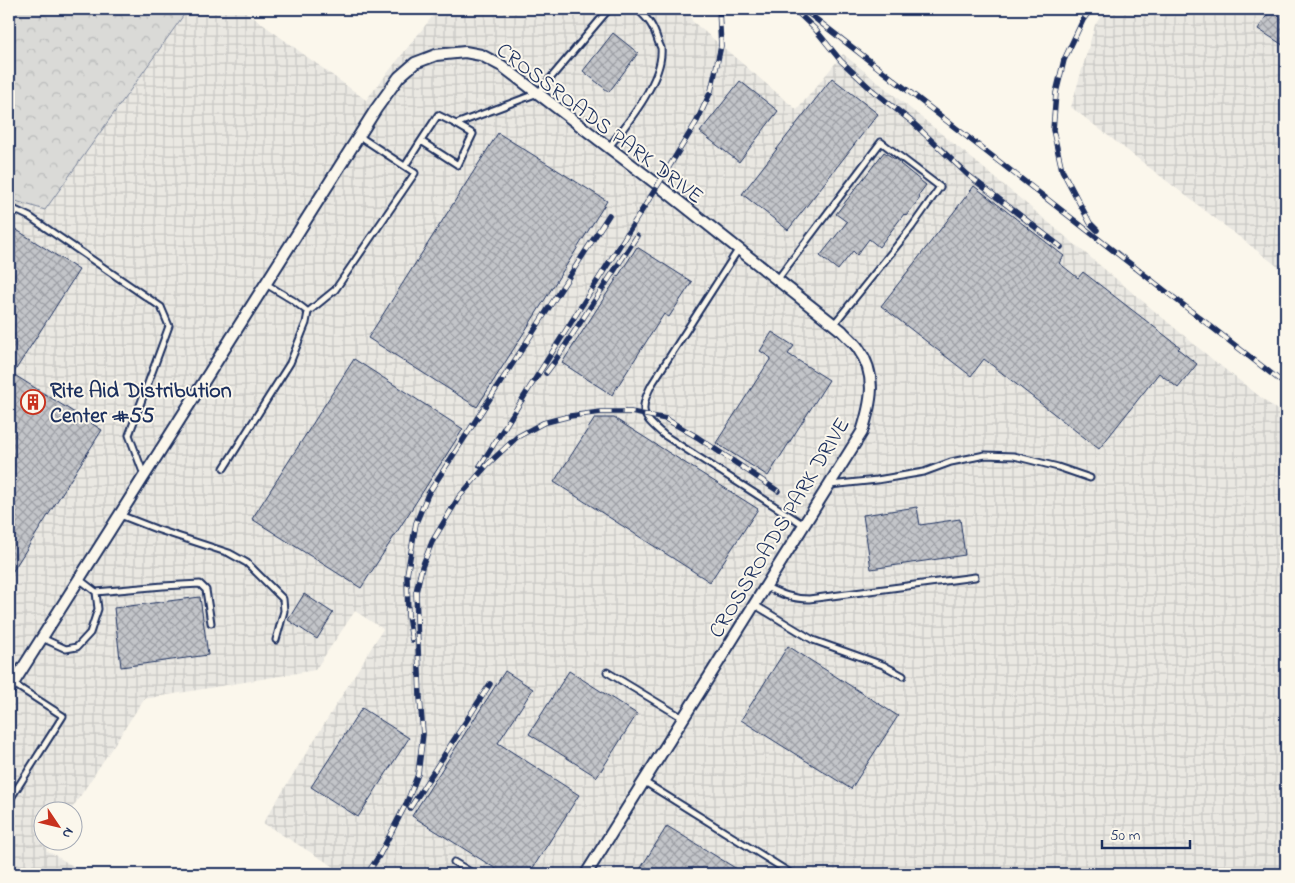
<svg xmlns="http://www.w3.org/2000/svg" width="1295" height="883" font-family="'Indie Flower',sans-serif">
	<style>
		.industrial { fill: url(#industrial-grid) }
		.forest { fill: url(#forest-crowns); stroke: #7a849a }
		.building { fill: url(#building-cross-hatch); stroke: #1b2f5e }
		.lines { fill: none; stroke-linecap: round; stroke-linejoin: round }
		.service-casing { stroke: #1b2f5e; stroke-width: 9 }
		.minor-casing { stroke: #1b2f5e; stroke-width: 14 }
		.service { stroke: #fbf7ec; stroke-width: 5 }
		.minor { stroke: #fbf7ec; stroke-width: 10 }
		.rail-casing { stroke: #1b2f5e; stroke-width: 5.5 }
		.rail { stroke: #fbf7ec; stroke-width: 4; stroke-dasharray: 11; stroke-linecap: butt }
		.labels { text-anchor: middle; stroke-width: 4; stroke-linejoin: round; paint-order: stroke }
		.street-label { font-size: 22px; fill: #1b2f5e; stroke: #fbf7ec }
		.poi-label { font-size: 22px; font-weight: bold; fill: #1b2f5e; stroke: #fbf7ec; text-anchor: start }
	</style>
	<defs>
		<pattern id="industrial-grid" width="8" height="8" patternUnits="userSpaceOnUse" patternTransform="scale(1.25)"><rect width="8" height="8" fill="#eae8e2"/><path d="M0 4h8M4 0v8" fill="none" stroke="#c8c7c4"/></pattern>
		<pattern id="forest-crowns" width="20" height="18" patternUnits="userSpaceOnUse" patternTransform="scale(1.25)"><rect width="20" height="18" fill="#dadad7"/><path d="M2 6a3 3 0 1 1 6 0M12 15a3 3 0 1 1 6 0" fill="none" stroke="#babbbb"/></pattern>
		<pattern id="building-cross-hatch" width="8" height="8" patternUnits="userSpaceOnUse" patternTransform="scale(1.25)"><rect width="8" height="8" fill="#c3c5c9"/><path d="M0 0l8 8M0 8l8-8" fill="none" stroke="#9ea0a6"/></pattern>
	</defs>
	<rect width="100%" height="100%" fill="#fbf7ec"/>
	<filter id="ink" filterUnits="userSpaceOnUse"><feTurbulence type="fractalNoise" baseFrequency=".02" numOctaves="2"/><feDisplacementMap in="SourceGraphic" scale="10" xChannelSelector="R" yChannelSelector="G"/><feConvolveMatrix kernelMatrix="1 2 1 2 8 2 1 2 1" color-interpolation-filters="sRGB"/></filter>
	<g filter="url(#ink)">
		<!-- industrial -->
		<path class="industrial" d="M188 9H242L366 100 432 17 433 9H689L692 21 797 110 843 54 975 161 1213 360 1286 417V874H346L263 823 383 629 355 611 315 670 144 699 71 810H42V840L52 841 46 850 78 869 75 874H9V199L45 210Z
			M1106 9H1286V273L1071 107 1095 25Z"/>
		<!-- forest -->
		<path class="forest" d="M9 9H188L45 210 9 199Z"/>
		<!-- building -->
		<path class="building" d="M1271 9H1286V47L1258 29Z
			M613 33 638 53 609 92 583 71Z
			M832 78 878 114 788 230 742 194Z
			M740 81 778 111 739 162 700 132Z
			M498 133 607 201 477 407 368 338Z
			M884 152 901 163 900 164 926 185 918 196 920 198 906 216 904 214 879 247 869 239 857 255 853 251 838 270 820 256 847 222 836 214Z
			M974 186 1064 256 1059 263 1078 278 1083 272 1180 347 1178 349 1197 364 1178 388 1159 373 1099 449 984 359 971 376 881 306Z
			M9 225 79 270 13 374 102 430 9 577Z
			M637 247 692 282 669 317 664 314 612 395 562 363Z
			M772 332 794 346 788 354 829 380 768 476 716 443 771 358 760 351Z
			M354 359 463 429 361 588 252 519Z
			M595 418H614L758 509 710 582 554 482Z
			M917 507 920 525 960 519 965 555 871 569 863 515Z
			M304 594 333 613 317 639 288 620Z
			M200 597 208 655 121 667 114 608Z
			M788 646 898 716 851 789 741 720Z
			M505 671 533 689 498 743 579 795 529 874H504L412 816Z
			M569 671 637 714 597 777 529 734Z
			M362 708 409 738 358 817 311 787Z
			M667 826 745 874H637Z"/>
		<g class="lines">
			<defs>
				<path id="service" d="M456 124 473 134 458 165 421 141 438 115 456 124 538 93 609 9
					M609 147C627 124 664 79 661 48 661 48 658 41 658 41 653 25 649 20 637 9
					M405 166 421 141
					M9 207 30 217 161 307 169 326 129 435 144 475
					M738 250 652 384C638 411 642 416 664 435L804 525
					M777 280 881 142 940 187 911 228 834 324
					M308 312 335 290 415 173 359 136
					M224 468 290 363 306 323 308 312 294 301 266 284
					M830 485 877 480 924 472 951 462 985 455 1014 456 1058 467 1090 478
					M120 515 156 529 229 553 247 563 283 599 284 611 276 640
					M79 579 96 592 163 586 200 584 206 590 211 623
					M766 587C781 594 792 599 809 599L975 577
					M755 605 813 640 883 665 903 676
					M42 638 66 649 77 647 90 633 98 609 96 592
					M607 672 683 718
					M9 681 63 716 9 801
					M643 781 792 874
					M454 862 474 874"/>
				<path id="minor" d="M9 690 376 109 399 77 415 63 436 55 465 52 481 55 502 66 658 185 842 331C847 337 854 342 858 348 878 376 871 403 862 432L586 874"/>
			</defs>
			<!-- service casing -->
			<use href="#service" class="service-casing"/>
			<!-- minor casing -->
			<use href="#minor" class="minor-casing"/>
			<!-- service -->
			<use href="#service" class="service"/>
			<!-- minor -->
			<use href="#minor" class="minor"/>
			<defs>
				<path id="rail" d="M794 9 815 29 841 61 872 90 911 121 968 175 1061 247
					M803 9 1286 385
					M1091 9 1083 20 1064 60 1056 93 1053 130 1062 170 1090 223 1097 230
					M546 373 555 361 637 236
					M480 466 658 185 697 121 711 91 721 46 719 9
					M412 640 408 616 407 575 416 523 428 494 609 215
					M410 808 490 684
					M367 874 379 856 407 802 418 774 423 734 420 698 416 592 422 567 432 542 459 497 488 464 517 437 543 423 570 416 601 412H631L666 419 697 437 778 491"/>
			</defs>
			<!-- rail casing -->
			<use href="#rail" class="rail-casing"/>
			<!-- rail -->
			<use href="#rail" class="rail"/>
		</g>
	</g>
	<!-- icons -->
	<defs>
		<symbol id="building-ring" viewBox="-11 -11 22 22"><circle r="9.5" fill="#fbf7ec" stroke="#c8321e" stroke-width="1.5"/><path d="M-4-6H4V6H1V3H-1V6H-4ZM-2.5-4.3h1.7v1.8h-1.7ZM.8-4.3h1.7v1.8H.8ZM-2.5-1h1.7V.8h-1.7ZM.8-1h1.7V.8H.8Z" fill="#c8321e"/></symbol>
	</defs>
	<g fill-rule="evenodd">
		<use href="#building-ring" x="19" y="388" width="28" height="28"/>
	</g>
	<g class="labels">
		<!-- street labels -->
		<g class="street-label">
			<text transform="translate(601 122) rotate(37)" y="8">CROSSROADS PARK DRIVE</text>
			<text transform="translate(778 527) rotate(-59)" y="8">CROSSROADS PARK DRIVE</text>
		</g>
		<!-- poi labels -->
		<g class="poi-label">
			<text x="50" y="397">Rite Aid Distribution<tspan x="50" dy="25">Center #55</tspan></text>
		</g>
	</g>
	<!-- margin -->
	<rect width="1295" height="883" fill="none" stroke="#fbf7ec" stroke-width="30"/>
	<rect x="15" y="15" width="1265" height="853" fill="none" stroke="#1b2f5e" stroke-width="2" filter="url(#ink)"/>
	<!-- north arrow -->
	<g transform="translate(58 826) rotate(125)"><circle r="24" fill="#fbf7ec" stroke="#a1a7b3"/>
	<path d="M0-4L9 19L0 12L-9 19Z" fill="#c8321e"/>
	<text y="-8" font-size="14" font-weight="bold" text-anchor="middle" fill="#1b2f5e">N</text>
	</g>
	<!-- scale -->
	<path d="M1102 840v8h88v-8" fill="none" stroke="#1b2f5e" stroke-width="2.5"/>
	<text x="1110" y="840" font-size="15" fill="#1b2f5e" stroke="#fbf7ec" stroke-width="4" paint-order="stroke">50 m</text>
</svg>
